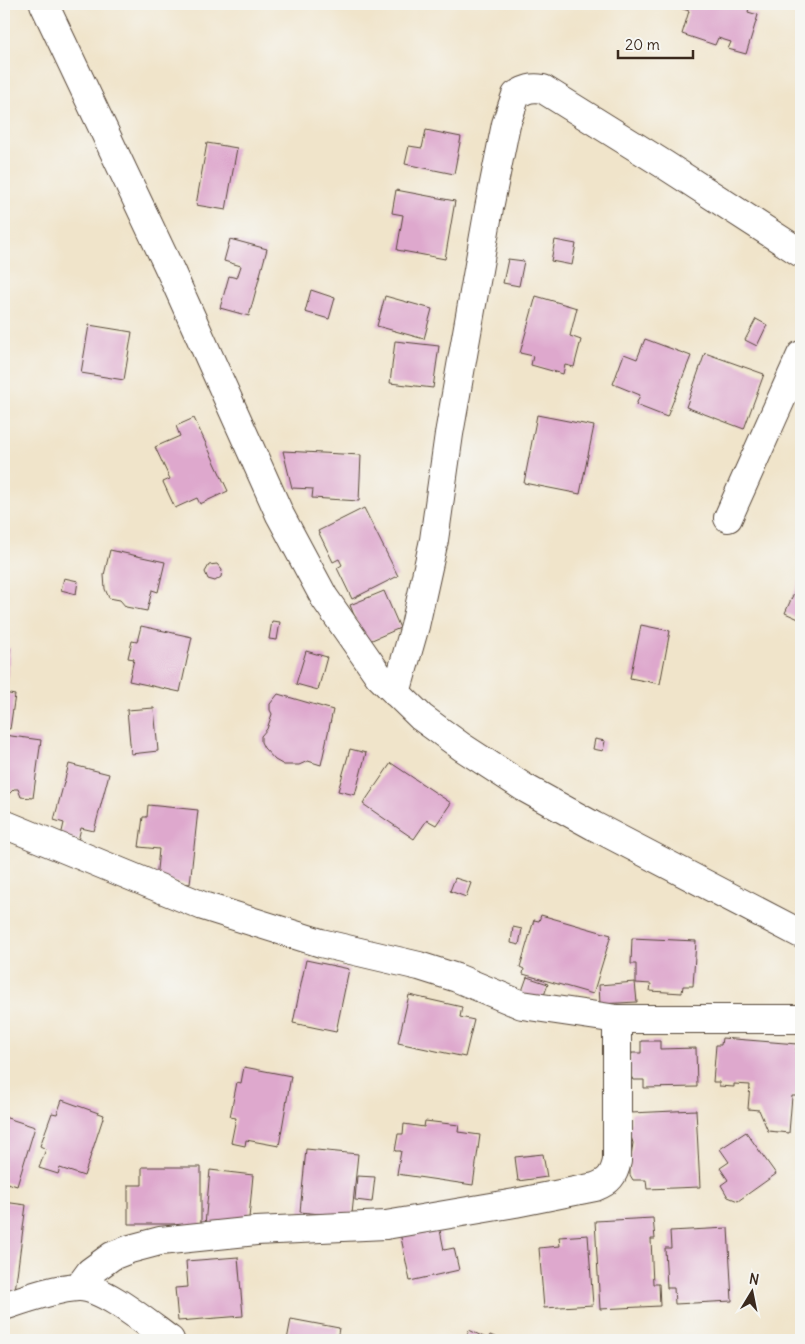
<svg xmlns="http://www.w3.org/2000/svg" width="805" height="1344" font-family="Delius,sans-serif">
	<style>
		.building { fill: #dea8cd }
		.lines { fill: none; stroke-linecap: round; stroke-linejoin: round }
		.minor-casing { stroke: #564638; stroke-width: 30 }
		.minor { stroke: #fff; stroke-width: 28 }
	</style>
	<rect width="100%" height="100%" fill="#f6f6f2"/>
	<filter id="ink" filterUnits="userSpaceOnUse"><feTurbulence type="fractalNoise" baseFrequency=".02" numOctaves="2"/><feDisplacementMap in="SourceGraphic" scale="10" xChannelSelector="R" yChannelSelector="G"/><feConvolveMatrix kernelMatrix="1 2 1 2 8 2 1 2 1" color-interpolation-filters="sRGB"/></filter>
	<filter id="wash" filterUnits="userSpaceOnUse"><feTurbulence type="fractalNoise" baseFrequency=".0096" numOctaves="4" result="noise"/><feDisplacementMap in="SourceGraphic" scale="20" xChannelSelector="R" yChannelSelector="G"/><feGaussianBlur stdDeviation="1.12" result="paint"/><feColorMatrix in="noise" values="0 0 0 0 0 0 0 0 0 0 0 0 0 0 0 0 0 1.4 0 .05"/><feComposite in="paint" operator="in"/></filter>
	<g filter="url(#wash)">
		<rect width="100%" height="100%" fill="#f0e4ca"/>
		<g id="blocks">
			<!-- building -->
			<path class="building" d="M681 4H750L748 12 758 15 746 54 728 49 731 42 718 38 715 45 682 34 689 11 680 8Z
				M426 130 461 137 454 174 405 164 409 146 422 148Z
				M207 143 237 148 226 210 196 205Z
				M396 190 455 201 445 259 397 250 403 215 392 213Z
				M230 239 267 249 249 316 220 308 229 276 237 278 241 266 224 261Z
				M555 240 576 244 572 265 551 261Z
				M508 259 524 261 519 286 503 283Z
				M311 290 335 298 329 319 305 312Z
				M385 296 432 309 424 339 377 326Z
				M536 296 577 308 570 336 581 340 574 367 565 365 563 374 531 365 533 356 520 353Z
				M756 319 767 325 757 346 745 340Z
				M89 325 132 332 124 380 81 373Z
				M645 339 691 356 667 417 636 405 640 395 613 384 624 354 637 359Z
				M395 341 439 346 433 388 390 383Z
				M705 353 764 374 744 429 686 407Z
				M537 415 594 426 580 494 524 483Z
				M194 418 228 491 200 504 197 498 175 508 163 482 170 479 155 447 180 436 176 426Z
				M283 451 361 455 359 501 312 498 313 489 292 488Z
				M364 508 398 576 352 599 337 568 342 565 339 559 333 562 318 531Z
				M110 550 165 562 158 592 152 590 147 611 126 607 120 600 109 598 105 589 104 575Z
				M217 564 222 570 221 577 215 581 208 579 205 572 209 565Z
				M801 577V620L785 613Z
				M64 578 78 581 76 594 61 590Z
				M384 591 400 628 365 643 350 605Z
				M272 621 280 622 277 640 269 639Z
				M641 625 670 631 660 684 630 678Z
				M141 626 192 637 180 692 129 681 134 659 128 658 132 641 137 642Z
				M4 648H10L7 690H4Z
				M306 651 327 657 318 690 296 684Z
				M4 693 15 695 10 729 4 728Z
				M278 694 333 710 321 765 308 761 299 765H284L275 760 264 748 261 742V736L267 729 272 714 270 710V704Z
				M154 708 158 751 131 754 127 710Z
				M4 735 41 740 33 798 21 797 18 789H14L8 795 4 794Z
				M595 739 605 741 603 751 593 749Z
				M350 749 366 753 355 795 338 791Z
				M391 763 451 803 436 825 427 820 414 839 363 804Z
				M69 764 109 774 94 831 81 828 78 841 61 836 64 823 54 820Z
				M148 805 198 810 190 884 156 880 159 849 139 847 143 817H147Z
				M455 878 471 883 466 897 450 891Z
				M541 915 611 935 593 994 523 974 524 969 520 967 534 920 539 921Z
				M513 927 522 929 519 945 511 943Z
				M632 938 696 941 693 986H683L682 993 650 991 651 984 636 983V964H631Z
				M306 960 349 969 336 1032 293 1023Z
				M527 977 548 984 542 1001 521 994Z
				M635 982 637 1002 600 1004 599 985Z
				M409 995 462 1007 460 1017 474 1020 465 1057 398 1043Z
				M722 1038 797 1044 796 1050H801L799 1096H792L789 1133 768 1131 759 1110 748 1109 750 1085 734 1084V1087L719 1086V1082H713L716 1045H721Z
				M641 1041H660V1049L696 1048 697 1087 644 1088V1080H633L630 1074 629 1064 632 1053H641Z
				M244 1067 291 1076 279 1146 246 1140 245 1146 231 1143 236 1118 230 1117 237 1082 241 1083Z
				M62 1100 104 1115 84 1176 60 1168 58 1174 39 1168 46 1149 40 1146 52 1113 57 1114Z
				M696 1110 700 1187 647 1189 646 1180H633L630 1175V1165L633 1143 629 1130 631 1121V1113Z
				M4 1117 35 1127 17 1186 4 1182Z
				M425 1121 459 1125 458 1132 480 1135 473 1185 397 1174 401 1151H395L398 1134H403L404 1124 424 1127Z
				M746 1132 776 1174 738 1201 728 1197 721 1185 728 1180 720 1168 729 1162 720 1149Z
				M306 1149 358 1154 351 1224 340 1216 300 1212Z
				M543 1154 547 1177 518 1181 515 1157Z
				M142 1167H201V1229H174L175 1224H128V1185H142Z
				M210 1170 253 1175 248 1229 205 1225Z
				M357 1176 375 1177 372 1202 355 1200Z
				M4 1202 26 1205 15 1291 4 1289Z
				M653 1218 655 1239H651L653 1284H659L660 1306 600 1309 595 1221Z
				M439 1225 444 1250 454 1248 459 1270 410 1281 400 1233Z
				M728 1228 732 1301 675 1304 674 1288H667L665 1248H671L670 1231Z
				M588 1235 593 1305 544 1308 539 1248 560 1246 559 1237Z
				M238 1257 243 1316 178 1321 175 1288 188 1287 186 1261Z
				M291 1319 339 1328 337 1340H287Z
				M469 1330 488 1339 490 1335 502 1340H464Z"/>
		</g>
	</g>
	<g filter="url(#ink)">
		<use href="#blocks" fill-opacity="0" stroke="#564638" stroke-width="1"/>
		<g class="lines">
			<defs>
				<path id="minor" d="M44 4 171 272 280 515 324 597 379 676 421 717 462 747 525 788 594 826 801 934
					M728 518 801 355
					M396 693 415 626 434 540 449 434 489 208 506 124 516 95C526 89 532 87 543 89L665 165 801 253
					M4 824 203 906 321 943 419 966 457 978 522 1005 617 1019H801
					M79 1287 90 1272 112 1256 130 1249 160 1241 256 1231 386 1225 515 1203 595 1187C609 1182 614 1175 617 1161V1019
					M4 1306C25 1299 56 1288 78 1287 103 1286 149 1325 170 1340"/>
			</defs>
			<!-- minor casing -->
			<use href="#minor" class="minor-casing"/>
			<!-- minor -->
			<use href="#minor" class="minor"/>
		</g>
	</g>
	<!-- margin -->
	<rect width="805" height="1344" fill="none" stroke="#f6f6f2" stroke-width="20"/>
	<!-- north arrow -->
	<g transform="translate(752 1292) rotate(10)" stroke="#f6f6f2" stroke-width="4" paint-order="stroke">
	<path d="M0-4L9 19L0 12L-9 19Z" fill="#3b2a1e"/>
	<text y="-8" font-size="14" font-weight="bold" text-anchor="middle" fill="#3b2a1e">N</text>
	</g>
	<!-- scale -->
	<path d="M618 50v8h75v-8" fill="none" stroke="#3b2a1e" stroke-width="2.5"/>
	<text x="625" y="50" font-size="15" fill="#3b2a1e" stroke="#f6f6f2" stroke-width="4" paint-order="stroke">20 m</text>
</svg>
